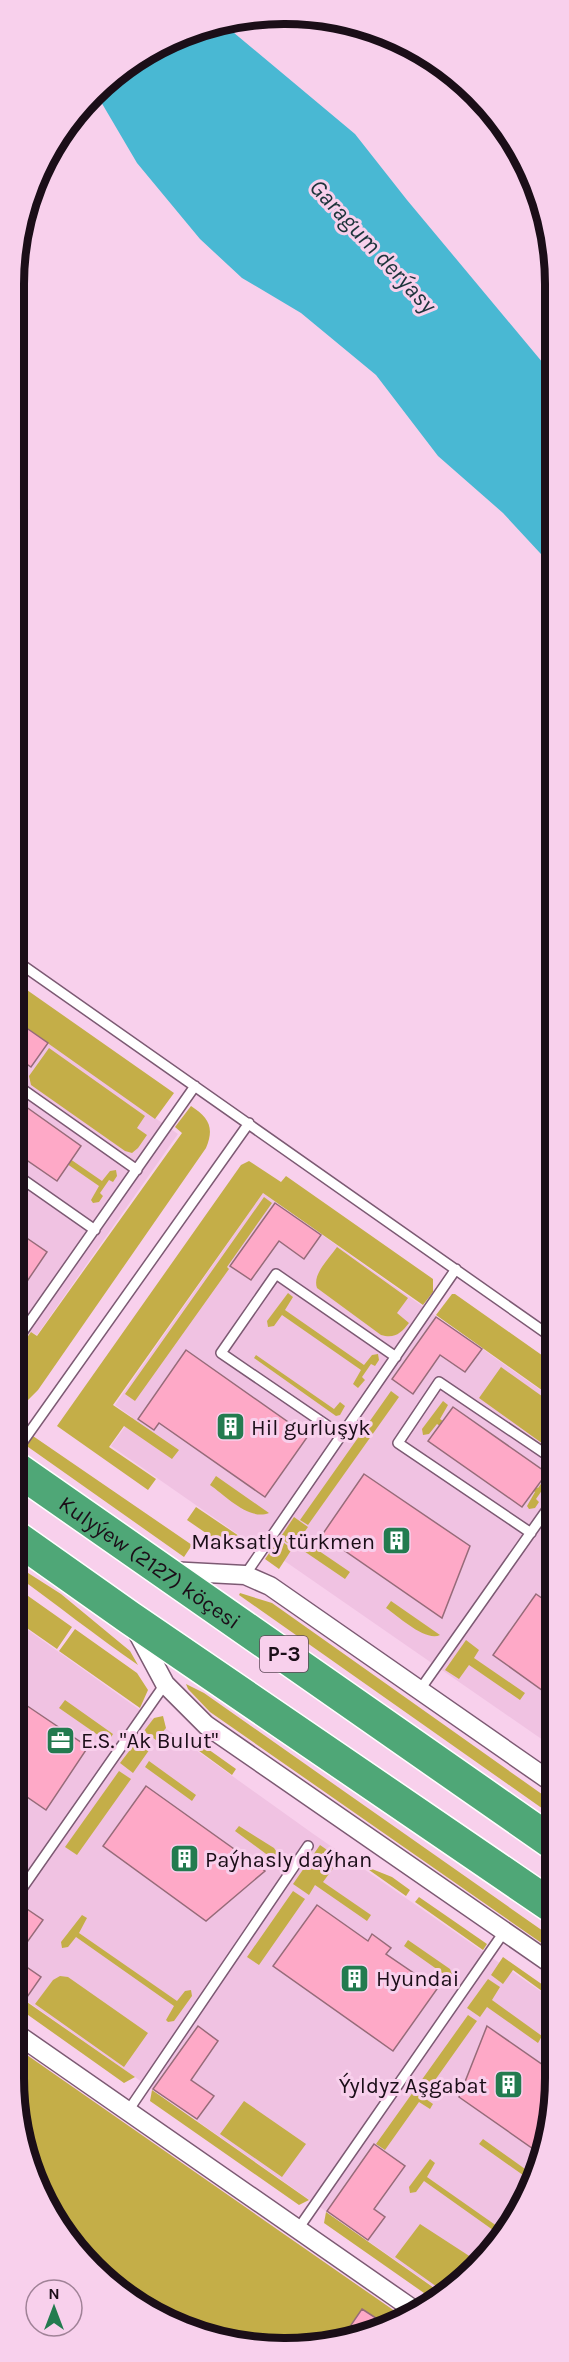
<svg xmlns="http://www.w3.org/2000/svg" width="569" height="2362" font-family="Karla,sans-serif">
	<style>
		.built { fill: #f0c2e2 }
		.green { fill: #c4ae48 }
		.water { fill: #49b8d3 }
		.building { fill: #fea9c7; stroke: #966b79; stroke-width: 1.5 }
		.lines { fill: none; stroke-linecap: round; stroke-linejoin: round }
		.lane-casing { stroke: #7c5a73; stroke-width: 12 }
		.street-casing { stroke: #7c5a73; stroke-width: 21 }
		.highway-casing { stroke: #fff; stroke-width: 36 }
		.lane { stroke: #fff; stroke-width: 9 }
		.street { stroke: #fff; stroke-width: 18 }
		.highway { stroke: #4fa777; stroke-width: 33 }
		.labels { text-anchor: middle; stroke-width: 6; stroke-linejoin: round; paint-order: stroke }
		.shield { fill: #f8d0ec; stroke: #5d4858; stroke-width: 1.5 }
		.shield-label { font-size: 21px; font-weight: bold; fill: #1b0e18 }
		.poi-label { font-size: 22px; fill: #1b0e18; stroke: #f8d0ec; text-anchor: start }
		.street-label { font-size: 22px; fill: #1b0e18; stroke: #f8d0ec }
		.water-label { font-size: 24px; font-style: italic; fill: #1c343b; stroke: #f8d0ec }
		.rim { fill: none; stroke: #1b0e18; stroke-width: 8 }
	</style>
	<rect width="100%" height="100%" fill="#f8d0ec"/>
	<!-- built -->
	<path class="built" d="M15 1020 178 1134 37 1335 31 1332 16 1351 14 1350Z
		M263 1193 553 1399V1747L286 1562 249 1542 111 1446 132 1417 115 1405Z
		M14 1620 312 1833 553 2000V2113L519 2213 450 2292 445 2295 14 1992Z"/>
	<!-- green -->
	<path class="green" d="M17 983 174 1093 155 1119 15 1020V987Z
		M49 1048 145 1116 137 1128 147 1135 138 1148 132 1153 125 1151 31 1085 29 1076Z
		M191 1106C208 1117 215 1127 206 1148L38 1390 28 1400 14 1402V1356L31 1332 37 1336 182 1133 175 1127Z
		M15 1121 102 1181 110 1171 116 1170 117 1176 113 1182 109 1180 100 1193 103 1196 99 1202 93 1203 91 1200 99 1186 15 1128Z
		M249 1161 281 1182 286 1176 433 1279V1292L423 1305 263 1193 113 1405 179 1450 172 1459 124 1426 109 1447 156 1479 148 1490 57 1426 241 1165Z
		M264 1197 272 1203 227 1267 229 1269 135 1401 125 1394Z
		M337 1247 408 1298 397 1313 409 1323C401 1333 395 1339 381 1335L317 1288C312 1274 329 1259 337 1247Z
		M288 1293 293 1297 285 1310 364 1365 372 1355 378 1354 379 1360 375 1366 371 1364 362 1377 365 1380 358 1388 353 1384 361 1370 282 1315 274 1326 268 1327 267 1321Z
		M452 1294H455L553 1363V1398L436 1315Z
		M256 1355 334 1409 340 1402 345 1406 340 1415 336 1416 254 1358Z
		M501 1367 553 1404V1445L550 1449 479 1398Z
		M391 1391 399 1397 308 1525 300 1520Z
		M443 1401 448 1405 440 1419 538 1488 546 1477 552 1476 553 1482 549 1488 545 1486 536 1499 539 1502 535 1508 529 1509 527 1506 535 1492 437 1424 429 1434 423 1435 422 1429Z
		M14 1423 192 1545 184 1557 14 1437Z
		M216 1476 269 1513C249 1521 226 1496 210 1485Z
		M196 1507 239 1536 229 1549 187 1520Z
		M294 1517 308 1527 300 1538 350 1572 345 1579 295 1545 293 1547 280 1538Z
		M279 1539 292 1549 279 1569 265 1559Z
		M14 1564 61 1594 130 1651 138 1665C96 1636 56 1604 14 1574Z
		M14 1586 72 1627 57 1649 14 1619Z
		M240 1593 272 1603 553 1802V1816L239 1595Z
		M391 1601 440 1635C426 1642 399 1617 386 1608Z
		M75 1629 137 1673 148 1690 140 1708 59 1651Z
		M466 1640 479 1650 474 1658 525 1693 520 1700 469 1665 459 1679 445 1670Z
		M186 1684 204 1693 553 1938V1951L210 1712 188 1689Z
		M65 1700 113 1734 108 1742 59 1708Z
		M163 1716 166 1728 156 1740 144 1731 154 1718Z
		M184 1732 236 1769 232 1775 180 1737Z
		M140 1737 152 1746 133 1773 120 1763Z
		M149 1761 196 1795 192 1801 145 1767Z
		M119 1771 131 1779 77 1855 65 1847Z
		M239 1826 274 1848 282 1860 281 1865 235 1831Z
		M320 1845 340 1859 323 1882 371 1915 367 1921 315 1885 309 1895 293 1884Z
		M362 1865 392 1877 410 1890 406 1896Z
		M293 1891 305 1899 259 1965 247 1957Z
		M419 1897 487 1944 483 1950 415 1902Z
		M82 1915 87 1918 79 1933 177 2001 185 1991 191 1990 192 1996 174 2021 168 2022 166 2020 174 2006 76 1937 68 1947 62 1948 61 1942Z
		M408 1940 450 1969 455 1982 404 1946Z
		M503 1957 553 1992V1999L513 1970 503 1984 491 1975Z
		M60 1976 68 1977 148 2033 124 2067 35 2004 53 1980Z
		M488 1979 500 1987 492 2000 542 2036 538 2043 487 2007 480 2017 467 2008Z
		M14 1993 135 2077 124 2083 14 2005Z
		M468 2015 477 2021 423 2097 433 2104 430 2109 419 2102 385 2150 376 2144Z
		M14 2046 350 2280 402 2316 355 2339 266 2348 164 2320 81 2256 34 2181 14 2078Z
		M152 2090 309 2200 299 2205 150 2101Z
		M244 2101 306 2144 282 2177 220 2134Z
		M483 2139 532 2174 530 2180 479 2144Z
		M430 2159 435 2163 427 2177 504 2231 500 2235 424 2181 416 2192 410 2193 409 2187Z
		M326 2212 444 2295 434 2300 324 2223Z
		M420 2224 477 2261 447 2294 395 2257Z"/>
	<!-- water -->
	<path class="water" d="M221 22 355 134 407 200 553 375V567L503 513 438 456 376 375 301 313 242 278 200 239 137 163 97 95 120 69 215 23Z"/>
	<!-- building -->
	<path class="building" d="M15 1020 48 1043 31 1067 15 1056Z
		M15 1099 81 1146 57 1181 15 1152Z
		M275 1203 321 1235 304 1259 279 1241 251 1280 230 1266Z
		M15 1230 47 1252 15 1299Z
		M436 1317 482 1349 465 1372 440 1355 413 1394 392 1379Z
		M186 1350 308 1436 265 1497 159 1423 154 1430 138 1419Z
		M453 1407 547 1473 522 1507 428 1441Z
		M364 1474 470 1546 442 1618 322 1535Z
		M536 1594 553 1606V1698L493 1655Z
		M14 1697 88 1747 46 1810 14 1788Z
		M146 1786 265 1871 206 1921 103 1846Z
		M21 1905 43 1920 15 1959 41 1977 25 2000 14 1992V1916Z
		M317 1905 368 1941 372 1934 391 1948 386 1954 437 1989 393 2051 273 1966Z
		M198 2026 218 2041 191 2080 214 2096 197 2119 153 2089Z
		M487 2026 553 2072V2113L539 2153 459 2097Z
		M374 2144 405 2166 374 2209 385 2217 368 2240 327 2211Z
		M362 2309 385 2324 364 2334 351 2325Z"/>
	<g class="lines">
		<defs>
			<path id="lane" d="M15 960 553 1338
				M15 1084 137 1170
				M15 1174 95 1230
				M14 1344 195 1086
				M341 1435 221 1353 276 1274 396 1357
				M14 1454 249 1123
				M531 1533 398 1443 439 1382 553 1459
				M245 1575 456 1269
				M419 1691 553 1501
				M14 1900 165 1684
				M128 2111 308 1846
				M298 2229 504 1932"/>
			<path id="street" d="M169 1571 245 1575 270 1586 553 1783
				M135 1628 165 1684 206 1725 553 1965
				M14 2032 414 2310"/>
			<g id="highway">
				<path id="s1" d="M14 1467 553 1843"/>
				<path d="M14 1536 130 1618 553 1907"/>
			</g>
		</defs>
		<!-- lane casing -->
		<use href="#lane" class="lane-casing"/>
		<!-- street casing -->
		<use href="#street" class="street-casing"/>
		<!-- highway casing -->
		<use href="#highway" class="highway-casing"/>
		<!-- lane -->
		<use href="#lane" class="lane"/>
		<!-- street -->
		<use href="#street" class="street"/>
		<!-- highway -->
		<use href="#highway" class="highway"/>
	</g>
	<!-- icons -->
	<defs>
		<symbol id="building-square" viewBox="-11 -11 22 22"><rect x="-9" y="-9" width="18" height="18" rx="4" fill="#237b4f" stroke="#f8d0ec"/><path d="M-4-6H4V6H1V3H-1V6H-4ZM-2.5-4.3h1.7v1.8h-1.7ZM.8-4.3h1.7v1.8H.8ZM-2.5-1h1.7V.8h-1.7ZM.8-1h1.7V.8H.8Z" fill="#fff"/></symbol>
		<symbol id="office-square" viewBox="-11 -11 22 22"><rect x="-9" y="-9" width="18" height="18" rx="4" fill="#237b4f" stroke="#f8d0ec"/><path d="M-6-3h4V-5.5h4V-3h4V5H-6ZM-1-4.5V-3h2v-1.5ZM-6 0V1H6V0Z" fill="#fff"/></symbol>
	</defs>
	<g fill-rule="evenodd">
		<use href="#building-square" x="214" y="1410" width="33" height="33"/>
		<use href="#building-square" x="380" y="1524" width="33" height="33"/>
		<use href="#office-square" x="44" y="1724" width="33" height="33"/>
		<use href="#building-square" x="168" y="1842" width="33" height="33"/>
		<use href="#building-square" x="338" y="1962" width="33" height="33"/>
		<use href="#building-square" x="492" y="2068" width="33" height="33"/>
	</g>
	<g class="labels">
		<!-- shield labels -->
		<rect class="shield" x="260" y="1636" width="48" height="36" rx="4.5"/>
		<g class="shield-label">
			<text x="284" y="1661">P-3</text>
		</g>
		<!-- poi labels -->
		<g class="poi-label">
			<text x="251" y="1435">Hil gurluşyk</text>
			<text x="375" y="1549" text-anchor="end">Maksatly türkmen</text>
			<text x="81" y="1748">E.S. "Ak Bulut"</text>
			<text x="205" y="1867">Paýhasly daýhan</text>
			<text x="376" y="1986">Hyundai</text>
			<text x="487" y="2093" text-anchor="end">Ýyldyz Aşgabat</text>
		</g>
		<!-- street labels -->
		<g class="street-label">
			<text dy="8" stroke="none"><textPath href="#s1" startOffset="166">Kulyýew (2127) köçesi</textPath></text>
		</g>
		<!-- water labels -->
		<g class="water-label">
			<text transform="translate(373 246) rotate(47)" y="8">Garagum derýasy</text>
		</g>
	</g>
	<!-- crop -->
	<path d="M0 0H569V2362H0ZM284 24H285A260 260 0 0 1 545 284V2078A260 260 0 0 1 285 2338H284A260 260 0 0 1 24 2078V284A260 260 0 0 1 284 24Z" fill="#f8d0ec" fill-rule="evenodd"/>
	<path class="rim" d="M284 24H285A260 260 0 0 1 545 284V2078A260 260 0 0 1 285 2338H284A260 260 0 0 1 24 2078V284A260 260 0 0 1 284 24Z"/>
	<!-- north arrow -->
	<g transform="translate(54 2308)"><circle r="28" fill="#f8d0ec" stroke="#a08297" stroke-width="1.5"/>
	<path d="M0-4.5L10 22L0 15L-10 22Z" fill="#237b4f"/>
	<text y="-9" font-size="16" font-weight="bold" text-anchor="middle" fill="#1b0e18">N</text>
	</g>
</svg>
